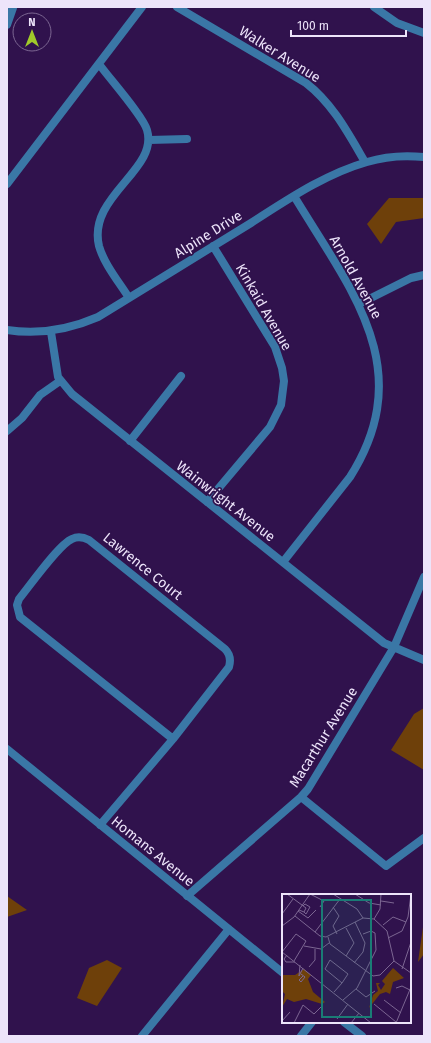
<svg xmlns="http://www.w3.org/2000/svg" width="431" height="1043" font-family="'Fira Sans',sans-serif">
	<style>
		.green { fill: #6e400a }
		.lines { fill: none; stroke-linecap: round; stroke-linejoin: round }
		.street { stroke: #3a77a6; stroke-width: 8 }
		.labels { text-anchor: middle; stroke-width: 3.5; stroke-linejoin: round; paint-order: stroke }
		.street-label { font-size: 14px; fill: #ede4fa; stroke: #30124d }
		.inset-road { fill: none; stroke: #7c6692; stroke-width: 1 }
		.view { fill: #1a7c75; fill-opacity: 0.15; stroke: #1a7c75; stroke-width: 2 }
		.inset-edge { fill: none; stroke: #ede4fa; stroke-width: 2 }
	</style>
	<rect width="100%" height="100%" fill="#30124d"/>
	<!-- green -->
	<path class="green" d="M389 198H424V218L396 222 381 244 367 224Z
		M424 708V770L391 750 414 714Z
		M7 896 27 910 7 917Z
		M424 920V954L418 962Z
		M107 960 122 968 97 1006 77 998 89 968Z"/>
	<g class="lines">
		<!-- street -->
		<path class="street" d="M177 7 306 83C333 104 348 133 365 162
			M374 7 397 23 424 33
			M7 25 13 8 11 7
			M99 64C109 78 143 116 147 130 159 170 87 196 99 246 104 264 119 282 129 298
			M149 140 187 139
			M7 184 142 7
			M359 304 411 278 424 275
			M7 330C39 335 68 330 98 317 149 286 200 254 251 223 287 200 325 174 367 162 386 156 404 155 424 157
			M51 332 58 377 72 394 384 643 424 660
			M7 431 22 418 40 395 60 381
			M130 441 181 376
			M207 502 270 427 281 405 284 381 282 368 275 347 213 246
			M283 562 350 477C419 368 350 289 294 196
			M7 749 283 973
			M301 797 386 866 424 838
			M100 825 173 739 229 667C231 660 230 654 225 649L89 540C83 537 78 536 72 539 59 544 29 587 19 599L17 605 20 617 173 739
			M187 896 301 797 308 789 394 647 424 577
			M344 1022 362 1036
			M142 1036 229 929
			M301 1036 312 1022"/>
	</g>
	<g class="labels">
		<!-- street labels -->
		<g class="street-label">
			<text transform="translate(280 54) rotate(32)" y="5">Walker Avenue</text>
			<text transform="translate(208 234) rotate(-32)" y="5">Alpine Drive</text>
			<text transform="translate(356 277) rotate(61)" y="5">Arnold Avenue</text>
			<text transform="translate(264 307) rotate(60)" y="5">Kinkaid Avenue</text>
			<text transform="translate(226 501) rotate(38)" y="5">Wainwright Avenue</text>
			<text transform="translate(143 566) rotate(39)" y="5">Lawrence Court</text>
			<text transform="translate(323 737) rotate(-58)" y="5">Macarthur Avenue</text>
			<text transform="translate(153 851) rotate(39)" y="5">Homans Avenue</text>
		</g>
	</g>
	<!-- overview -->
	<g transform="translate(282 894)">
		<rect width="129" height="129" fill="#30124d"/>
		<path d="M111 74 122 84 111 88 108 100 104 98 98 100 87 114 91 101 96 97 94 89H98L96 91 99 96 103 90 100 87ZM22 75 29 81 26 85 31 98 43 108 40 110 24 105 12 108 5 105 0 113 3 100 0 97V81H13Z" fill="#6e400a"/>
		<path class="inset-road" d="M5 0 24 14 22 18 17 16M28 0 42 7 38 13M51 0 75 15 81 24M73 0 87 9 99 11M99 7 112 9M21 12 23 10 28 13 24 20 22 18M51 13 57 22 51 32 55 40M16 17 26 24 34 16M0 20 11 5M13 22 38 42 44 43 81 24 92 25 105 37 112 67 129 79M92 25 98 15 99 0M101 31 111 23 124 28M0 32 12 23 28 0M33 38 58 5M46 43 48 50 91 82 98 81 112 67M106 44 120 37 126 23 129 0M22 52 39 55 47 49M0 58 89 129M0 58 14 40 24 47 12 67M5 61 2 65 4 68H13M64 62 72 49 64 34M72 69 81 58 83 49 73 28M18 71 17 82 21 74M27 73 33 66V55M120 75 129 48M19 80 23 83 19 88 17 86 21 82M114 94 120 92 128 96M74 95 84 103 93 97M52 98 60 89 66 80 48 66 43 75 60 89M61 106 75 94 94 56 93 39 89 37 81 40M102 106 119 119M92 110 114 128M55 125 66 110M0 127 8 118M12 129 21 111 32 120 39 113M69 129 77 119M114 129 129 93"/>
		<path class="view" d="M40 6H89V123H40Z"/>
		<rect width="129" height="129" class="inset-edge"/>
	</g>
	<!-- border -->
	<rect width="431" height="1043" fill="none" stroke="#ede4fa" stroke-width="16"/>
	<!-- north arrow -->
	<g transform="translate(32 32)"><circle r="19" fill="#30124d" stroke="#7c6692"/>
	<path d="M0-3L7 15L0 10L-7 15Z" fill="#a1c92a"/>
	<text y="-6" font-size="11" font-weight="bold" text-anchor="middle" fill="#ede4fa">N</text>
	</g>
	<!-- scale -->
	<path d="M291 30v6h115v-6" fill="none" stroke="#ede4fa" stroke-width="2"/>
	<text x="297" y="30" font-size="12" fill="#ede4fa" stroke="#30124d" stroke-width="3" paint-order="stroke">100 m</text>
</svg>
